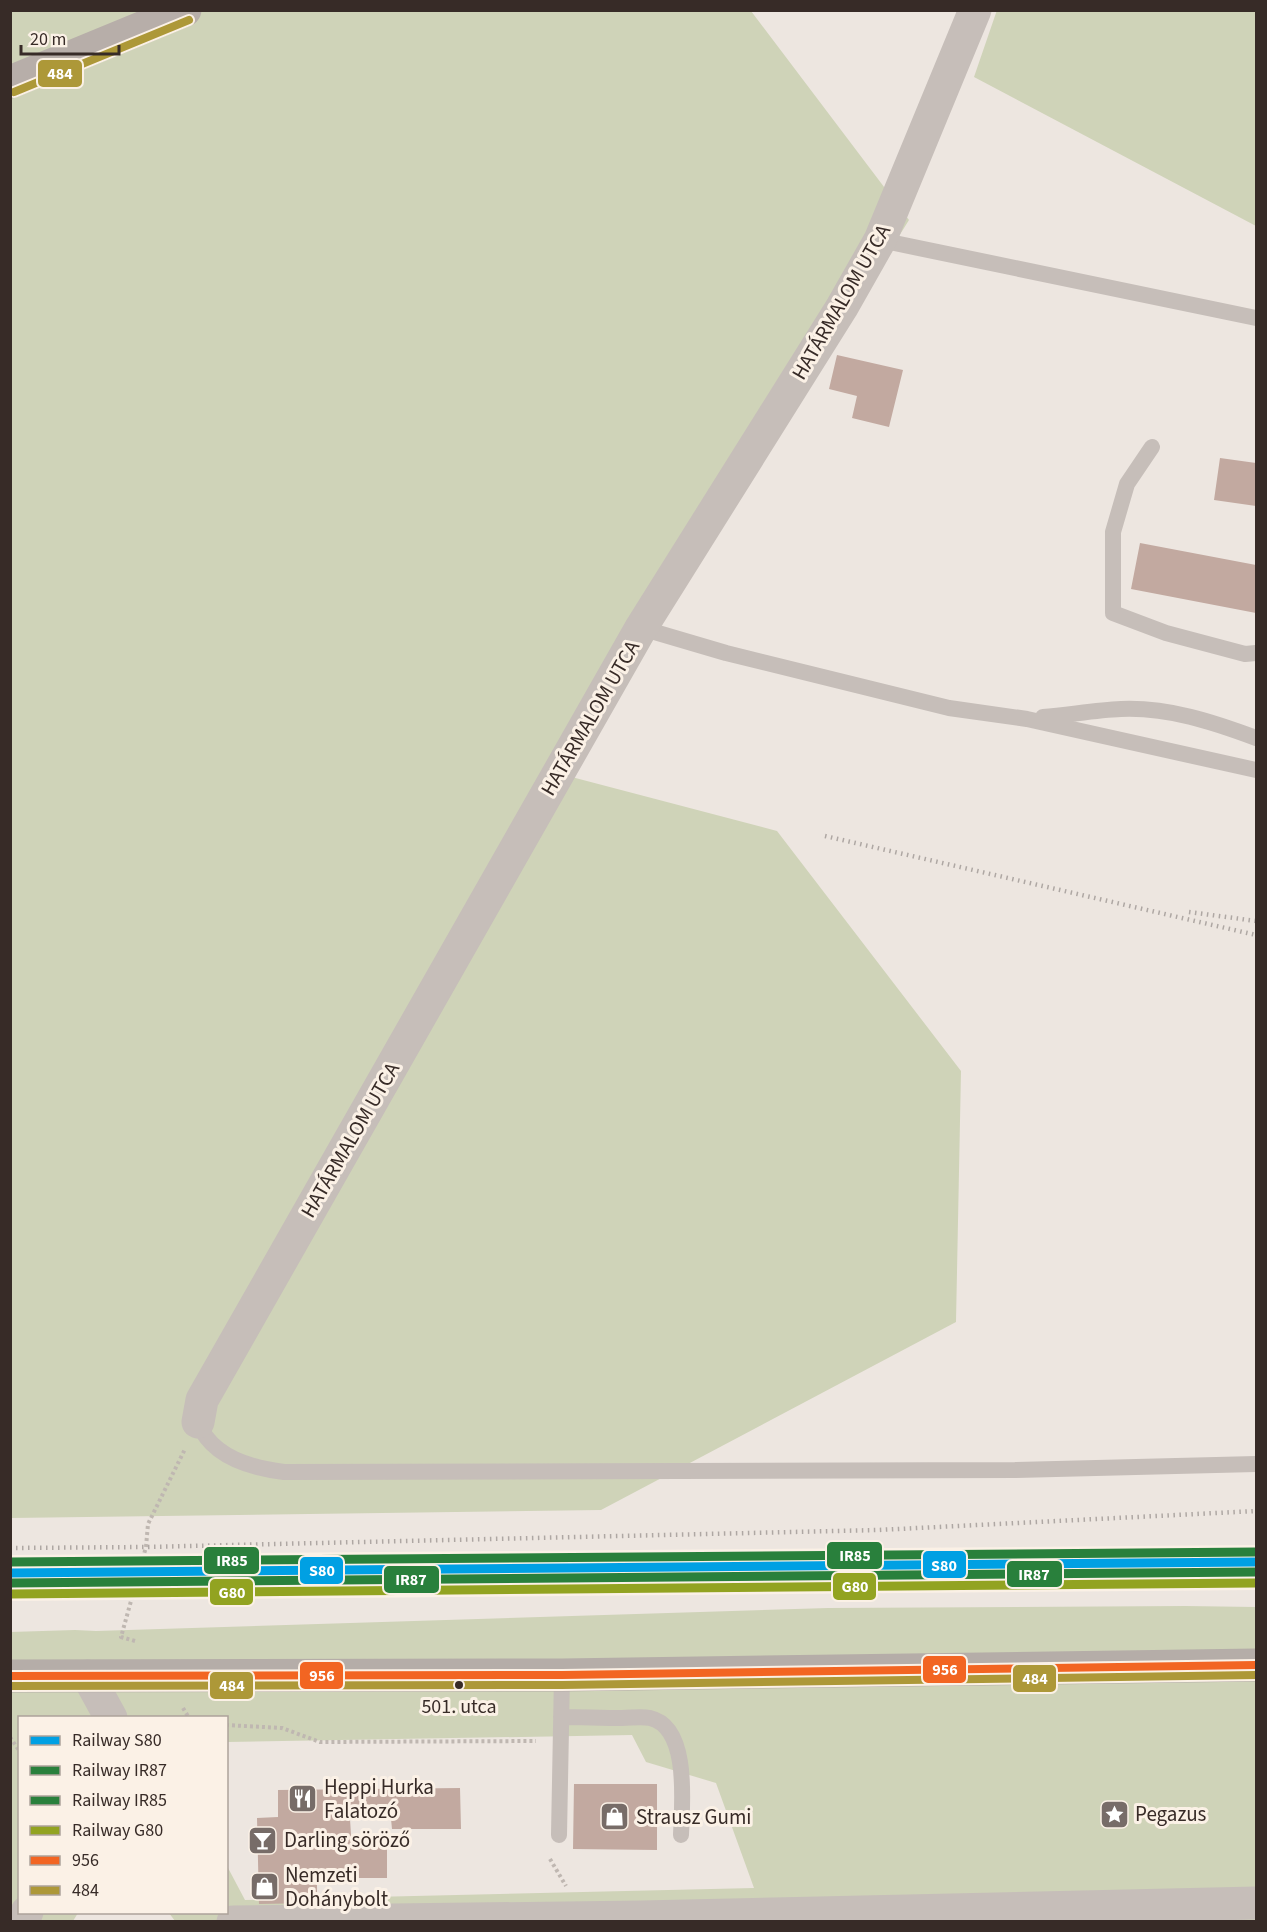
<svg xmlns="http://www.w3.org/2000/svg" width="1267" height="1932" font-family="'Source Sans 3',sans-serif">
	<style>
		.green { fill: #cfd3b8 }
		.building { fill: #c2a9a0 }
		.lines { fill: none; stroke-linecap: round; stroke-linejoin: round }
		.path { stroke: #bfb7b1; stroke-width: 4; stroke-dasharray: 3 3; stroke-linecap: butt }
		.lane { stroke: #c6beb9; stroke-width: 16 }
		.street { stroke: #c6beb9; stroke-width: 33 }
		.secondary { stroke: #b7aea9; stroke-width: 33 }
		.primary { stroke: #b5ada8; stroke-width: 33 }
		.rail { stroke: #aea7a3; stroke-width: 4.5; stroke-dasharray: 1.5 4.5; stroke-linecap: butt }
		.bus-1-casing { stroke: #fbf1e6; stroke-width: 12 }
		.bus-2-casing { stroke: #fbf1e6; stroke-width: 12 }
		.bus-1 { stroke: #f26522; stroke-width: 8 }
		.bus-2 { stroke: #ad9838; stroke-width: 8 }
		.rail-1-casing { stroke: #fbf1e6; stroke-width: 14 }
		.rail-2-casing { stroke: #fbf1e6; stroke-width: 14 }
		.rail-3-casing { stroke: #fbf1e6; stroke-width: 14 }
		.rail-4-casing { stroke: #fbf1e6; stroke-width: 14 }
		.rail-1 { stroke: #00a0e3; stroke-width: 9 }
		.rail-2 { stroke: #29803c; stroke-width: 9 }
		.rail-3 { stroke: #29803c; stroke-width: 9 }
		.rail-4 { stroke: #92a321; stroke-width: 9 }
		.bus-dot { fill: #372b27; stroke: #fbf1e6; stroke-width: 2 }
		.labels { text-anchor: middle; stroke-width: 6; stroke-linejoin: round; paint-order: stroke }
		.bus-label { font-size: 20px; fill: #372b27; stroke: #fbf1e6 }
		.street-label { font-size: 21px; fill: #372b27; stroke: #fbf1e6 }
		.poi-label { font-size: 21px; fill: #372b27; stroke: #fbf1e6; text-anchor: start }
		.line-badge { stroke: #fbf1e6; stroke-width: 2 }
		.badge-label { font-size: 16px; text-anchor: middle; font-weight: bold; fill: #fff }
	</style>
	<rect width="100%" height="100%" fill="#ede6e0"/>
	<!-- green -->
	<path class="green" d="M997 10 1256 11V226L974 77Z
		M10 11H751L909 220 564 775 777 831 961 1071 956 1322 601 1510 11 1518Z
		M1185 1606 1256 1607V1921H175L169 1913 226 1912 227 1866 245 1900 754 1888 716 1783 646 1762 632 1735 227 1742 226 1718H20V1912L78 1913 73 1921H11L10 1632 75 1630 96 1631 828 1608Z"/>
	<!-- building -->
	<path class="building" d="M837 355 903 370 889 427 852 418 857 396 829 389Z
		M1220 458 1256 463V506L1214 500Z
		M1140 543 1256 565V613L1131 589Z
		M574 1784H657V1850L573 1849Z
		M460 1788 461 1829H392L391 1819H350L351 1835H387V1878H317V1903L259 1904 257 1818 278 1817V1790Z"/>
	<g class="lines">
		<!-- path -->
		<path class="path" d="M135 1641 121 1637 146 1547 148 1524 185 1449
			M183 1708 189 1718
			M226 1725 282 1728 320 1742 536 1741
			M10 1737 20 1752
			M550 1859 566 1886"/>
		<!-- lane -->
		<path class="lane" d="M880 240 1256 318
			M1152 447 1127 484 1113 532V613L1166 633 1245 654 1256 653
			M641 628 726 653 949 708 1027 719 1256 770
			M1043 717C1069 715 1095 710 1121 709 1168 707 1213 722 1256 738
			M198 1422C211 1457 251 1468 284 1472L1015 1470 1256 1464
			M561 1717C581 1717 602 1718 622 1718 631 1718 641 1716 650 1718 690 1727 682 1804 681 1835
			M559 1835 562 1675"/>
		<!-- street -->
		<path class="street" d="M198 1422 202 1400 641 628 842 307 880 240 975 10
			M88 1676 111 1718
			M22 1922 27 1912
			M233 1922 641 1917 1256 1903"/>
		<!-- secondary -->
		<path class="secondary" d="M10 82 185 10"/>
		<!-- primary -->
		<path class="primary" d="M10 1676 562 1675 1256 1665"/>
		<!-- rail -->
		<path class="rail" d="M825 836 1256 935
			M1189 912 1256 921
			M10 1548 146 1547 878 1530 1256 1511"/>
		<defs>
			<path id="bus-1" d="M10 1676 562 1675 1256 1665"/>
			<path id="bus-2" d="M14 92 189 20
				M10 1686 562 1685 1256 1675"/>
		</defs>
		<!-- bus-1 casing -->
		<use href="#bus-1" class="bus-1-casing"/>
		<!-- bus-2 casing -->
		<use href="#bus-2" class="bus-2-casing"/>
		<!-- bus-1 -->
		<use href="#bus-1" class="bus-1"/>
		<!-- bus-2 -->
		<use href="#bus-2" class="bus-2"/>
		<defs>
			<path id="rail-1" d="M10 1573 1256 1562"/>
			<path id="rail-2" d="M10 1583 1256 1572"/>
			<path id="rail-3" d="M10 1562 1256 1552"/>
			<path id="rail-4" d="M10 1594 1256 1583"/>
		</defs>
		<!-- rail-1 casing -->
		<use href="#rail-1" class="rail-1-casing"/>
		<!-- rail-2 casing -->
		<use href="#rail-2" class="rail-2-casing"/>
		<!-- rail-3 casing -->
		<use href="#rail-3" class="rail-3-casing"/>
		<!-- rail-4 casing -->
		<use href="#rail-4" class="rail-4-casing"/>
		<!-- rail-1 -->
		<use href="#rail-1" class="rail-1"/>
		<!-- rail-2 -->
		<use href="#rail-2" class="rail-2"/>
		<!-- rail-3 -->
		<use href="#rail-3" class="rail-3"/>
		<!-- rail-4 -->
		<use href="#rail-4" class="rail-4"/>
	</g>
	<!-- icons -->
	<defs>
		<symbol id="restaurant-square" viewBox="-11 -11 22 22"><rect x="-9" y="-9" width="18" height="18" rx="4" fill="#776c68" stroke="#fbf1e6"/><path d="M-5-6h1v4h1v-4h1v4h1v-4h1v5L-1.5 .5V6h-2V.5L-5-1ZM5-6V6H3V1.5H1.5Q1.5-4 5-6Z" fill="#fff"/></symbol>
		<symbol id="sight-square" viewBox="-11 -11 22 22"><rect x="-9" y="-9" width="18" height="18" rx="4" fill="#776c68" stroke="#fbf1e6"/><path d="M0-6L1.8-2.2L6-1.7L2.9 1.2L3.7 5.4L0 3.3L-3.7 5.4L-2.9 1.2L-6-1.7L-1.8-2.2Z" fill="#fff"/></symbol>
		<symbol id="shop-square" viewBox="-11 -11 22 22"><rect x="-9" y="-9" width="18" height="18" rx="4" fill="#776c68" stroke="#fbf1e6"/><path d="M-5-2.5h2.3a2.7 3.5 0 0 1 5.4 0H5L5.5 6h-11ZM-1.5-2.5h3a1.5 2.3 0 0 0-3 0Z" fill="#fff"/></symbol>
		<symbol id="bar-square" viewBox="-11 -11 22 22"><rect x="-9" y="-9" width="18" height="18" rx="4" fill="#776c68" stroke="#fbf1e6"/><path d="M-6-5H6L.8 .8V4.5H3.5V6h-7V4.5H-.8V.8Z" fill="#fff"/></symbol>
	</defs>
	<g fill-rule="evenodd">
		<use href="#restaurant-square" x="286" y="1782" width="33" height="33"/>
		<use href="#sight-square" x="1098" y="1798" width="33" height="33"/>
		<use href="#shop-square" x="598" y="1800" width="33" height="33"/>
		<use href="#bar-square" x="246" y="1824" width="33" height="33"/>
		<use href="#shop-square" x="248" y="1870" width="33" height="33"/>
	</g>
	<!-- markers -->
	<circle class="bus-dot" cx="459" cy="1685" r="5"/>
	<g class="labels">
		<!-- bus labels -->
		<g class="bus-label">
			<text x="459" y="1713">501. utca</text>
		</g>
		<!-- street labels -->
		<g class="street-label">
			<text transform="translate(841 302) rotate(-60)" y="7">HATÁRMALOM UTCA</text>
			<text transform="translate(590 718) rotate(-60)" y="7">HATÁRMALOM UTCA</text>
			<text transform="translate(350 1140) rotate(-60)" y="7">HATÁRMALOM UTCA</text>
		</g>
		<!-- poi labels -->
		<g class="poi-label">
			<text x="324" y="1794">Heppi Hurka<tspan x="324" dy="24">Falatozó</tspan></text>
			<text x="1135" y="1821">Pegazus</text>
			<text x="636" y="1824">Strausz Gumi</text>
			<text x="284" y="1847">Darling söröző</text>
			<text x="285" y="1882">Nemzeti<tspan x="285" dy="24">Dohánybolt</tspan></text>
		</g>
	</g>
	<g class="line-badge">
		<rect x="37" y="59" width="46" height="29" rx="6" fill="#ad9838"/>
		<rect x="826" y="1541" width="57" height="29" rx="6" fill="#29803c"/>
		<rect x="203" y="1546" width="57" height="29" rx="6" fill="#29803c"/>
		<rect x="922" y="1550" width="45" height="29" rx="6" fill="#00a0e3"/>
		<rect x="299" y="1556" width="45" height="29" rx="6" fill="#00a0e3"/>
		<rect x="1006" y="1560" width="57" height="28" rx="6" fill="#29803c"/>
		<rect x="383" y="1565" width="57" height="29" rx="6" fill="#29803c"/>
		<rect x="832" y="1572" width="45" height="29" rx="6" fill="#92a321"/>
		<rect x="209" y="1578" width="45" height="28" rx="6" fill="#92a321"/>
		<rect x="922" y="1655" width="45" height="29" rx="6" fill="#f26522"/>
		<rect x="299" y="1661" width="45" height="29" rx="6" fill="#f26522"/>
		<rect x="1012" y="1664" width="45" height="29" rx="6" fill="#ad9838"/>
		<rect x="209" y="1671" width="45" height="29" rx="6" fill="#ad9838"/>
	</g>
	<g class="badge-label">
		<text x="60" y="79">484</text>
		<text x="855" y="1561">IR85</text>
		<text x="232" y="1566">IR85</text>
		<text x="944" y="1571">S80</text>
		<text x="322" y="1576">S80</text>
		<text x="1034" y="1580">IR87</text>
		<text x="411" y="1585">IR87</text>
		<text x="855" y="1592">G80</text>
		<text x="232" y="1598">G80</text>
		<text x="945" y="1675">956</text>
		<text x="322" y="1681">956</text>
		<text x="1035" y="1684">484</text>
		<text x="232" y="1691">484</text>
	</g>
	<!-- border -->
	<rect width="1267" height="1932" fill="none" stroke="#372b27" stroke-width="24"/>
	<!-- legend -->
	<rect x="18" y="1716" width="210" height="198" fill="#fbf1e6" stroke="#ada29a" stroke-width="1.5"/>
	<rect x="30" y="1736" width="30" height="9" fill="#00a0e3" stroke="#ada29a" stroke-width="1.5"/>
	<text x="72" y="1746" font-size="18" fill="#372b27">Railway S80</text>
	<rect x="30" y="1766" width="30" height="9" fill="#29803c" stroke="#ada29a" stroke-width="1.5"/>
	<text x="72" y="1776" font-size="18" fill="#372b27">Railway IR87</text>
	<rect x="30" y="1796" width="30" height="9" fill="#29803c" stroke="#ada29a" stroke-width="1.5"/>
	<text x="72" y="1806" font-size="18" fill="#372b27">Railway IR85</text>
	<rect x="30" y="1826" width="30" height="9" fill="#92a321" stroke="#ada29a" stroke-width="1.5"/>
	<text x="72" y="1836" font-size="18" fill="#372b27">Railway G80</text>
	<rect x="30" y="1856" width="30" height="9" fill="#f26522" stroke="#ada29a" stroke-width="1.5"/>
	<text x="72" y="1866" font-size="18" fill="#372b27">956</text>
	<rect x="30" y="1886" width="30" height="9" fill="#ad9838" stroke="#ada29a" stroke-width="1.5"/>
	<text x="72" y="1896" font-size="18" fill="#372b27">484</text>
	<!-- scale -->
	<path d="M21 45v9h98v-9" fill="none" stroke="#372b27" stroke-width="3"/>
	<text x="30" y="45" font-size="18" fill="#372b27" stroke="#fbf1e6" stroke-width="4.5" paint-order="stroke">20 m</text>
</svg>
